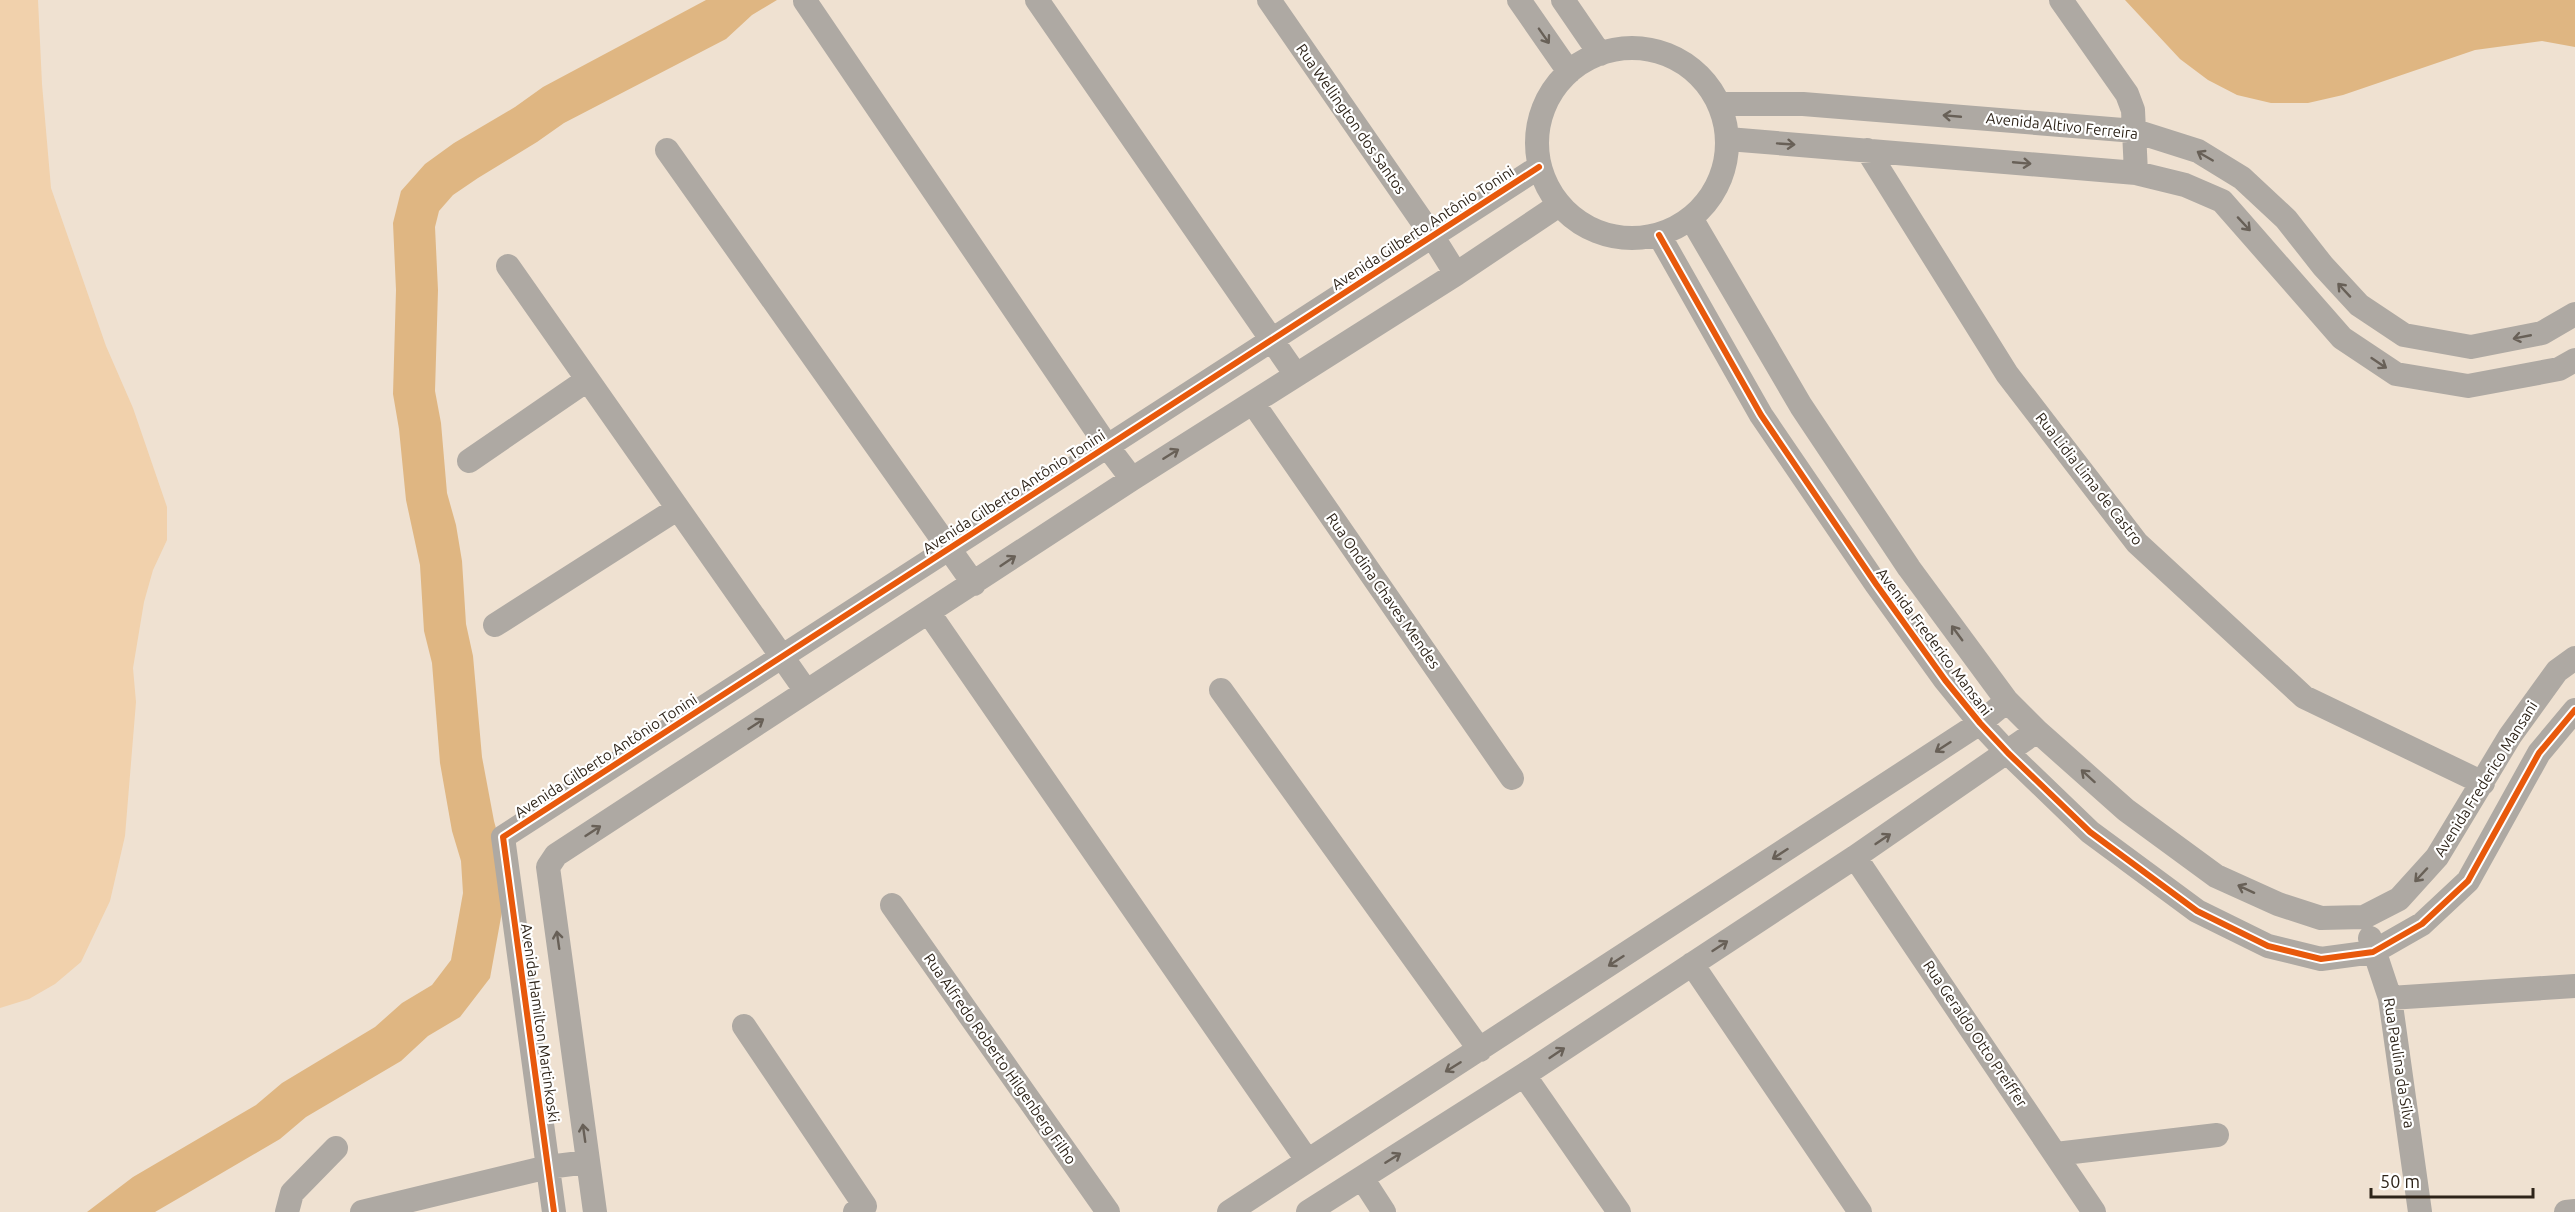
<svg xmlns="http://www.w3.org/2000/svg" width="2575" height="1212" font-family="Ubuntu,sans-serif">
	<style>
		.green { fill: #f1d1ac }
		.forest { fill: #dfb682 }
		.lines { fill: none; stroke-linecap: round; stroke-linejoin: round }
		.street { stroke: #aea9a3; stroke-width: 24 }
		.cycleway-casing { stroke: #fff; stroke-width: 10 }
		.cycleway { stroke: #e8590c; stroke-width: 6 }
		.oneway { stroke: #686057 }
		.labels { text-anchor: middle; stroke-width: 4.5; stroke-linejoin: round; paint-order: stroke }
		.street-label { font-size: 15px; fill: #2e2419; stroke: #fff }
	</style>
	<rect width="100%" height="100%" fill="#efe1d1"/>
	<!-- green -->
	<path class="green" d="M0 0H38L42 84 51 188 106 346 133 408 167 507V540L153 570 144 602 133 668 136 702 125 836 110 901 81 962 55 984 29 999 0 1008Z"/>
	<!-- forest -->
	<path class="forest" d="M706 0H777L752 15 726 39 564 123 537 142 478 178 453 195 439 211 435 227 438 290 435 391 441 423 447 493 456 525 462 561 466 624 473 656 482 757 494 821 503 854 505 895 490 978 460 1017 428 1036 401 1061 306 1117 280 1139 186 1194 155 1212H87L133 1177 256 1105 282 1083 375 1027 402 1003 432 985 451 960 463 893 461 861 452 831 440 763 432 663 424 631 420 565 406 500 399 429 393 394 396 290 393 223 401 191 425 164 454 143 515 107 543 87Z
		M2125 0H2575V47L2542 41 2475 50 2343 95 2308 103H2271L2237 95 2208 80 2180 59Z"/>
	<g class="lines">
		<!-- street -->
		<path class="street" d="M1037 0 1296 375
			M1269 0 1433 237 1456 274
			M1519 0 1569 72
			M1563 0 1600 54
			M2061 0 2127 94 2133 110 2136 173
			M805 1 1107 446 1132 479
			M1537 143a95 95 0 1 1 190 0a95 95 0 1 1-190 0Z
			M1719 104H1803L2135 131 2198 151 2242 178 2286 219 2323 266 2359 305 2404 335 2471 347 2542 333 2575 314
			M1728 139 2136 173 2185 185 2222 201 2342 338 2396 374 2468 386 2559 369 2575 360
			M667 150 974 584
			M1867 150 2007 374 2137 543 2304 697 2483 783
			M1691 218 1801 406 1909 568 2007 701 2037 731 2126 810 2216 876 2278 904 2321 918 2364 917 2399 899 2437 857 2510 736 2557 671 2575 658
			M1659 235 1761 415 1876 584 1945 680 1980 723 2008 753 2090 832 2197 911 2268 946 2321 959 2373 952 2422 924 2468 881 2539 753 2575 710
			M508 266 806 691
			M1253 403 1512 778
			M469 461 587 380
			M929 613 1307 1160
			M495 625 677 509
			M1221 690 1480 1050
			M1855 857 2094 1212
			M892 905 1108 1212
			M2370 938 2390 998 2420 1212
			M1692 964 1860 1212
			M2390 998 2575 986
			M744 1026 865 1206 855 1212
			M1524 1075 1619 1212
			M2056 1154 2217 1135
			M1362 1178 1384 1212
			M287 1212 292 1193 336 1148
			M362 1212 548 1167 588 1162
			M554 1212 503 837 1539 167
			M595 1212 548 867 556 855 1132 479 1456 274 1559 205
			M1229 1212 1980 723 2007 701
			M1308 1212 1524 1075 1855 857 2037 731
			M2566 1212 2575 1211"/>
		<defs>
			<path id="cycleway" d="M1659 235 1761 415 1876 584 1945 680 1980 723 2008 753 2090 832 2197 911 2268 946 2321 959 2373 952 2422 924 2468 881 2539 753 2575 710
				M554 1212 503 837 1539 167"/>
		</defs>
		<!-- cycleway casing -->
		<use href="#cycleway" class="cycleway-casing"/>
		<!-- cycleway -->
		<use href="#cycleway" class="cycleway"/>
	</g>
	<!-- one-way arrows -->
	<defs><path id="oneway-shaft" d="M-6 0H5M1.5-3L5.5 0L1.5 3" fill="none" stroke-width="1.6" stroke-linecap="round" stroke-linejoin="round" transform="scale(1.5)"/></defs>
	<g class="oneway">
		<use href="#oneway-shaft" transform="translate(1544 36) rotate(55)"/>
		<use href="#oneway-shaft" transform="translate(1952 116) rotate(-175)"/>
		<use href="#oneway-shaft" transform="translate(1786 144) rotate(4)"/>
		<use href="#oneway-shaft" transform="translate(2205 156) rotate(-150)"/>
		<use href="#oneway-shaft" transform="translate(2022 163) rotate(5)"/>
		<use href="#oneway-shaft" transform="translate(2244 224) rotate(47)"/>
		<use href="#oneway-shaft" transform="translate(2344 290) rotate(-133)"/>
		<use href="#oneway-shaft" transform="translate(2522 337) rotate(169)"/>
		<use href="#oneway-shaft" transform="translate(2379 363) rotate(34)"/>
		<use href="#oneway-shaft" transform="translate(1171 454) rotate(-32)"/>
		<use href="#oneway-shaft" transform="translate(1008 561) rotate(-34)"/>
		<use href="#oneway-shaft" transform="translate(1957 633) rotate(-126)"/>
		<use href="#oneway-shaft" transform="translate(756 724) rotate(-33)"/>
		<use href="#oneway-shaft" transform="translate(1943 747) rotate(147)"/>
		<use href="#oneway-shaft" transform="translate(2088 776) rotate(-138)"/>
		<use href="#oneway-shaft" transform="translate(593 831) rotate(-33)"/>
		<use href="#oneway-shaft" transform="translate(1883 839) rotate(-34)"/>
		<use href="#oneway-shaft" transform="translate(1780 854) rotate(147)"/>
		<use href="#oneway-shaft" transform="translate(2421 875) rotate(133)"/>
		<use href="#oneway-shaft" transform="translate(2246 889) rotate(-155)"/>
		<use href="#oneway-shaft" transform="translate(558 940) rotate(-98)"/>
		<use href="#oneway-shaft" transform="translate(1720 946) rotate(-33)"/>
		<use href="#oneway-shaft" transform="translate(1616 961) rotate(147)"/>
		<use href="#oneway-shaft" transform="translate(1557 1053) rotate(-34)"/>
		<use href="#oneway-shaft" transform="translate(1453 1067) rotate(148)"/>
		<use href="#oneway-shaft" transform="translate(584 1133) rotate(-98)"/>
		<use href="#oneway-shaft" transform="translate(1393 1158) rotate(-32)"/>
	</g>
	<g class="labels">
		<!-- street labels -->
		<g class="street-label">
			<text transform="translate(1351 119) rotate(55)" y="5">Rua Wellington dos Santos</text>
			<text transform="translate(2062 126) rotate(6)" y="5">Avenida Altivo Ferreira</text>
			<text transform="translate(1423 228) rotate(-33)" y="5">Avenida Gilberto Antônio Tonini</text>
			<text transform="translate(2089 479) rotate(52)" y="5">Rua Lidia Lima de Castro</text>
			<text transform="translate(1014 492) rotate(-33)" y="5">Avenida Gilberto Antônio Tonini</text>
			<text transform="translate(1383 591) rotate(55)" y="5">Rua Ondina Chaves Mendes</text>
			<text transform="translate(1934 642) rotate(53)" y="5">Avenida Frederico Mansani</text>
			<text transform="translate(606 756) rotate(-33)" y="5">Avenida Gilberto Antônio Tonini</text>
			<text transform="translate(2486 779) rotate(-58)" y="5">Avenida Frederico Mansani</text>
			<text transform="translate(540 1023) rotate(82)" y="5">Avenida Hamilton Martinkoski</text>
			<text transform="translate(1975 1034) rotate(56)" y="5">Rua Geraldo Otto Preiffer</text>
			<text transform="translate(1000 1059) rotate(55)" y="5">Rua Alfredo Roberto Hilgenberg Filho</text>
			<text transform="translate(2399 1063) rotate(81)" y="5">Rua Paulina da Silva</text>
		</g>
	</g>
	<!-- scale -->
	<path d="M2371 1188v9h162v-9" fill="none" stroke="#2e2419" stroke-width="3"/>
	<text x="2380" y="1188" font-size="18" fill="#2e2419" stroke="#ffffff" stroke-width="4.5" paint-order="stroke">50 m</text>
</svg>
